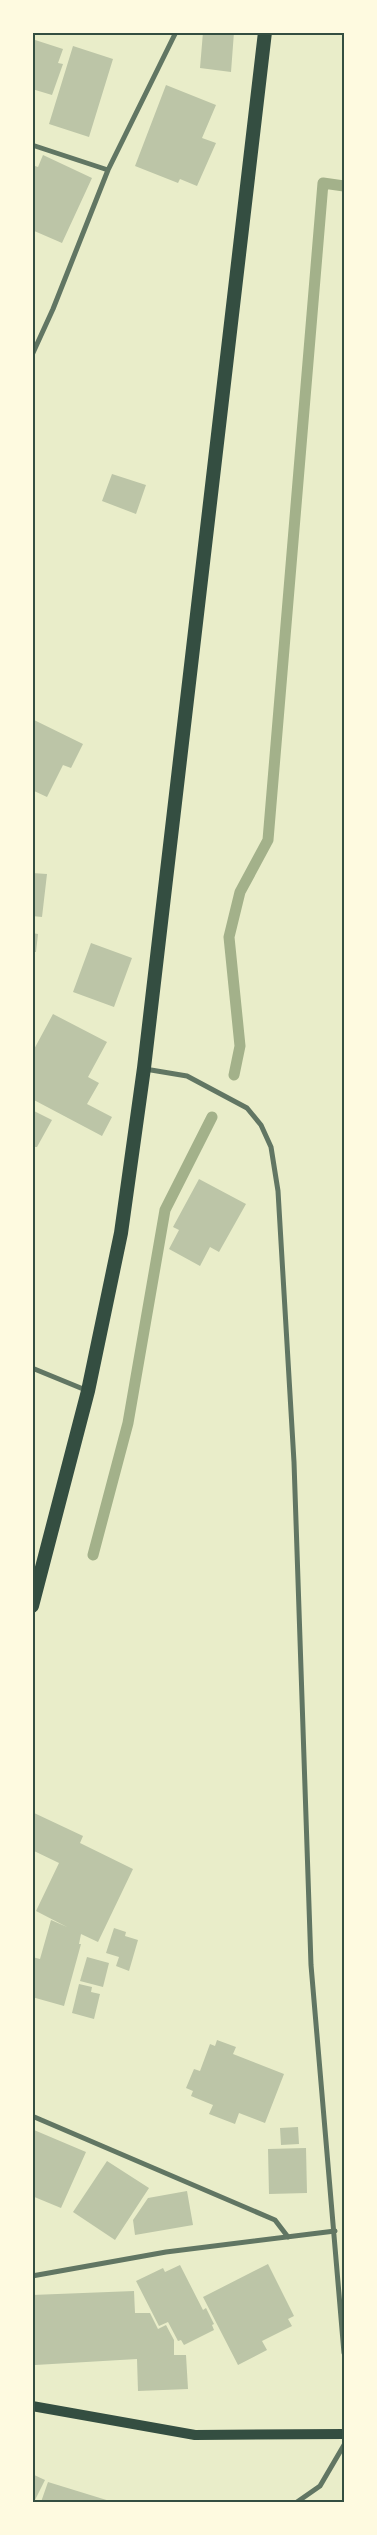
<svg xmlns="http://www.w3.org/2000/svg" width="377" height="2535" font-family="'IBM Plex Sans',sans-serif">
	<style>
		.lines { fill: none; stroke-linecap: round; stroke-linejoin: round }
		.stream { stroke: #a3b18a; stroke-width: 11 }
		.building { fill: #bcc5a7 }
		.minor { stroke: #617663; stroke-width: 5 }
		.secondary { stroke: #344e41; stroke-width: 10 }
		.trunk { stroke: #344e41; stroke-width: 14 }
		.neatline { fill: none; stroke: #344e41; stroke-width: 2 }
	</style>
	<rect width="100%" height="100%" fill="#e9edc9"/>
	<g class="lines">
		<!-- stream -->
		<path class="stream" d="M234 1075 240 1046 229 937 240 892 268 840 323 183 344 186
			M93 1555 128 1423 165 1210 212 1117"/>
	</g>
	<!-- building -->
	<path class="building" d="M203 32H234L231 72 200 68Z
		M32 39 63 49 58 63 63 64 52 95 32 89Z
		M73 46 113 59 89 137 49 124Z
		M166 85 216 105 202 138 216 143 197 186 180 179 178 183 135 166Z
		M43 155 92 178 62 243 32 230V165L38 167Z
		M112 474 146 485 136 514 102 501Z
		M32 719 83 744 71 768 63 765 47 797 32 790Z
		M32 873 47 874 42 917 32 916Z
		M32 933 38 934 36 952H32Z
		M91 943 132 958 114 1007 73 992Z
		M53 1014 107 1042 88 1077 99 1083 87 1104 112 1117 102 1136 32 1099V1053Z
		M32 1110 52 1120 37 1147H32Z
		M199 1179 246 1204 219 1252 210 1247 200 1266 169 1249 179 1230 173 1227Z
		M32 1812 83 1836 80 1843 133 1869 98 1942 81 1934 79 1944H81L64 2006 32 1997V1957L40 1959 51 1920 67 1927 36 1911 59 1863 32 1850Z
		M114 1928 126 1932 125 1936 138 1940 129 1971 116 1966 119 1957 106 1953Z
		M87 1957 109 1963 103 1987 80 1981Z
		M79 1984 92 1987 91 1992 100 1994 94 2019 72 2013Z
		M217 2040 236 2047 233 2054 284 2074 265 2123 239 2113 235 2124 209 2114 213 2105 191 2096 193 2091 186 2088 194 2069 200 2071 210 2044 215 2046Z
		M298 2127 299 2144 281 2145 280 2128Z
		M34 2130 86 2152 61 2208 32 2196Z
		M306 2148 307 2193 269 2194 268 2149Z
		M107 2161 149 2188 115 2240 73 2212Z
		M187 2191 193 2225 135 2235 133 2220 148 2198Z
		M268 2264 294 2316 288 2319 292 2326 262 2341 267 2350 238 2365 203 2297Z
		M180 2265 203 2310 206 2308 214 2324 212 2325 214 2330 184 2345 181 2340 178 2341 168 2322 159 2326 136 2281 163 2268 165 2272Z
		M134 2291 135 2313H150L158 2329 166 2325 174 2340V2355H186L188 2389 138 2391 137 2359 35 2365 34 2355H32V2295Z
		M32 2474 45 2480 34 2502H32Z
		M48 2482 113 2502H41Z"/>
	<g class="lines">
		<!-- minor -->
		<path class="minor" d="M32 145 108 170
			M32 355 53 309 108 170 176 32
			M145 1069 187 1076 247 1108 261 1125 271 1147 278 1191 294 1462 311 1965 344 2353
			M32 1368 88 1391
			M32 2116 275 2220 288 2237
			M32 2276 166 2252 335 2231
			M297 2502 320 2486 344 2445"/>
		<!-- secondary -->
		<path class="secondary" d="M32 2406 195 2435 344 2434"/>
		<!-- trunk -->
		<path class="trunk" d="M32 1606 88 1391 121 1233 144 1068 265 32"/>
	</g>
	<!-- border -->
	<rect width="377" height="2535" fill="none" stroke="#fefae0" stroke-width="68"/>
	<rect x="34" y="34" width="309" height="2467" class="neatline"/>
</svg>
